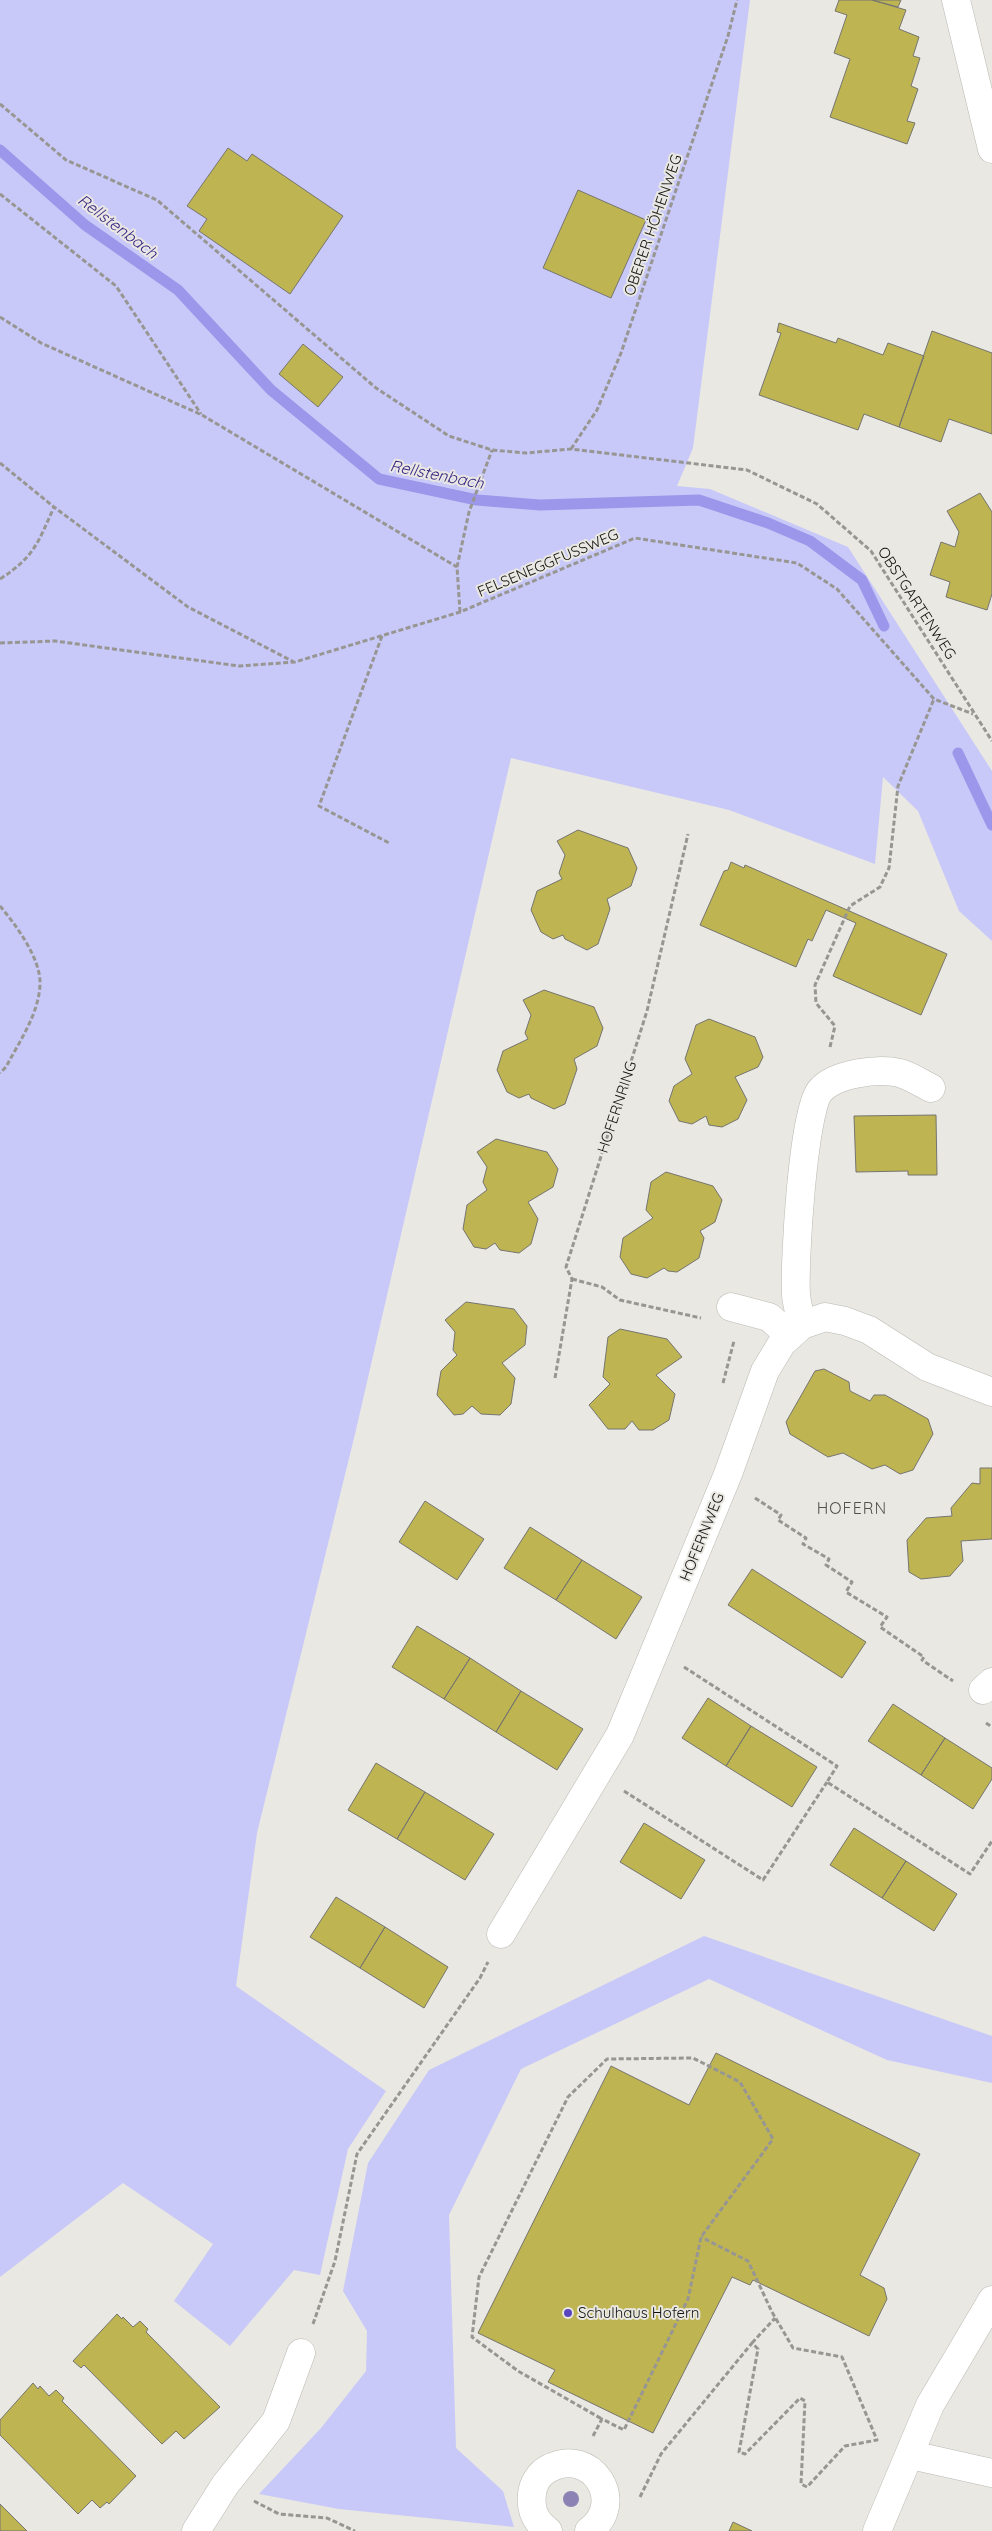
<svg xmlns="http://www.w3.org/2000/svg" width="992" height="2531" font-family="Quicksand,sans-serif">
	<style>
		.green { fill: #c9c9f9 }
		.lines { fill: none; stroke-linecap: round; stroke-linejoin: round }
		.stream { stroke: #9c97ea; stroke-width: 11 }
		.building { fill: #beb452; stroke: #767570 }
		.minor-casing { stroke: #bab9b3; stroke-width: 29 }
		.path { stroke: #979692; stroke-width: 3; stroke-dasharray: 5 2.5; stroke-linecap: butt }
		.minor { stroke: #fff; stroke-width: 28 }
		.tree { fill: #8c82b3 }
		.poi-dot { fill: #5a45be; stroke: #e9e8e2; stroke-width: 2 }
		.labels { text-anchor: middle; stroke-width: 4; stroke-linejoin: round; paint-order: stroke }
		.street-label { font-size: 15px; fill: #131210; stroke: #e9e8e2 }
		.poi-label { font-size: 15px; fill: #131210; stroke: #e9e8e2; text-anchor: start }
		.water-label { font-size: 16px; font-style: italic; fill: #382483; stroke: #e9e8e2 }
		.neighbourhood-label { font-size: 16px; letter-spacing: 1px; fill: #51514b; stroke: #e9e8e2 }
	</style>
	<rect width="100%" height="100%" fill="#e9e8e2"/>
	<!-- green -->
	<path class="green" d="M0 0H750L693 448 677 486 710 489 848 547 992 771V941L959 911 918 811 883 777 875 864 729 810 511 758 355 1434 257 1833 236 1986 386 2091 348 2149 320 2275 294 2270 230 2346 174 2301 213 2244 123 2183 0 2277Z
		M704 1936 992 2036V2083L887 2060 709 1979 521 2069 449 2215 456 2448 503 2491 514 2527 339 2509 259 2494 321 2428 366 2371 367 2331 343 2291 368 2163 429 2070Z"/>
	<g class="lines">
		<!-- stream -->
		<path class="stream" d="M0 150 85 225 178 290 271 390 379 479 477 500 540 505 699 500 768 523 810 541 862 580 884 626
			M958 753 992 825"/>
	</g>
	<!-- building -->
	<path class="building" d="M839 0H872L906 10 899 29 919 37 913 56 920 58 911 86 918 89 907 121 915 123 907 144 830 117 850 59 834 53 847 15 835 11Z
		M872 0H901L898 7Z
		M228 148 247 161 252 154 343 216 290 294 199 231 207 219 187 206Z
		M578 190 646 220 611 298 543 268Z
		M779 323 836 343 838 338 883 355 888 343 924 356 899 427 864 414 858 430 759 395 781 333 777 332Z
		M932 331 992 353V434L949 419 941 442 899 427Z
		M303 344 343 377 318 407 279 374Z
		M980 493 992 512V594L987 610 946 597 950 582 930 575 941 542 955 547 959 532 947 511Z
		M578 830 628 848 637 868 631 886 607 899 610 909 598 944 587 950 565 939 563 935 553 939 541 932 531 910 537 891 562 879 559 873 565 855 557 841Z
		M731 862 744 868 745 865 947 954 921 1015 833 976 856 923 826 910 812 941 808 939 796 967 700 925 724 871 728 870Z
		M544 990 594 1007 603 1028 597 1046 574 1059 577 1069 565 1104 554 1109 531 1098 529 1094 519 1098 507 1092 497 1070 503 1051 528 1039 525 1033 531 1015 523 1000Z
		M709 1019 755 1037 763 1057 758 1067 735 1077 747 1100 738 1119 722 1127 709 1125 706 1116 692 1124 679 1121 669 1101 674 1086 692 1074 685 1059 696 1025Z
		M936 1115 937 1175H908V1171L856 1172 854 1116Z
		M496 1139 547 1152 558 1169 553 1187 528 1202 538 1219 531 1244 519 1253 500 1250 495 1243 486 1249 474 1247 463 1229 467 1205 487 1190 483 1182 487 1167 477 1152Z
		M666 1172 713 1186 722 1200 715 1222 700 1231 704 1238 699 1258 677 1272 668 1271 664 1268 647 1278 631 1274 620 1257 623 1238 653 1218 646 1210 651 1182Z
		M466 1302 514 1309 527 1326 525 1345 502 1363 515 1378 511 1404 500 1415 481 1414 472 1406 463 1414 454 1415 437 1395 441 1371 457 1355 453 1350 455 1332 445 1320Z
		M620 1329 667 1339 682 1357 656 1375 675 1394 669 1420 653 1430H639L632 1421 625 1429H608L589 1405 610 1384 603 1377 608 1337Z
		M824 1369 849 1382 850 1391 870 1401 874 1395H885L928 1419 933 1434 913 1470 900 1474 885 1465 872 1469 843 1453 828 1457 790 1434 786 1422 815 1371Z
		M980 1468H992V1539L961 1541 963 1561 950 1576 921 1579 909 1572 907 1540 926 1518 952 1516 951 1508 972 1483 980 1484Z
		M425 1501 484 1539 457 1580 399 1542Z
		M530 1527 582 1560 556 1600 504 1568Z
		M582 1560 642 1597 616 1639 556 1600Z
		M752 1569 866 1642 842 1678 728 1605Z
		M417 1626 470 1658 444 1699 392 1667Z
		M470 1658 521 1691 496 1732 444 1699Z
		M521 1691 583 1729 557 1770 496 1732Z
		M708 1698 751 1726 726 1766 682 1738Z
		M893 1704 945 1738 921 1775 868 1741Z
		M751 1726 817 1767 792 1807 726 1766Z
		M945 1738 992 1768V1779L973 1809 921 1775Z
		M376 1763 425 1792 397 1839 348 1810Z
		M425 1792 494 1834 465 1880 397 1839Z
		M644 1823 705 1860 681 1899 620 1862Z
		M854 1828 906 1861 882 1898 830 1865Z
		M906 1861 957 1894 934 1931 882 1898Z
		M336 1897 385 1927 360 1968 310 1937Z
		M385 1927 448 1967 424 2008 360 1968Z
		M716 2053 920 2154 860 2275 884 2288 887 2299 869 2336 753 2280 750 2285 732 2277 653 2433 548 2382 555 2370 478 2333 611 2066 689 2105Z
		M117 2314 122 2319 123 2317 133 2327 140 2321 148 2329 146 2332 220 2407 184 2439 176 2431 162 2444 84 2365 81 2368 73 2361Z
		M33 2383 38 2389 40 2386 49 2396 56 2390 64 2398 62 2401 136 2476 109 2504 107 2502 100 2508 92 2500 78 2514 0 2435V2420Z
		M0 2504 27 2531H0Z
		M733 2522 752 2531H729Z"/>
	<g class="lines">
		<defs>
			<path id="minor" d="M956 0 992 149
				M731 1307 769 1317 790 1336
				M802 1325C800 1315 797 1305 796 1295 794 1263 803 1111 820 1091 835 1073 879 1068 900 1073 910 1076 921 1083 931 1088
				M983 1690 992 1682
				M501 1934 620 1735 728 1474 765 1371 782 1343 802 1325 825 1317 845 1321 869 1330 927 1367 992 1392
				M911 2455 992 2473
				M196 2531 225 2485 276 2421 301 2353
				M548 2531C535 2521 530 2510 532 2494 533 2484 539 2474 548 2469 591 2445 628 2502 589 2531
				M877 2531 930 2405 992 2300"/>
		</defs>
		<!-- minor casing -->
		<use href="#minor" class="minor-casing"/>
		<!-- path -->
		<path class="path" d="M0 104 66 160 157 200 376 388 449 436 492 450 526 453 571 449 747 470 817 504 871 551 992 741
			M0 194 116 286 201 414
			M0 317 41 343 202 415 457 567
			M571 449 597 410 621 353 728 36 737 0
			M0 463 54 507 188 607 294 662
			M0 579C34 557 38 543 54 507
			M460 612 457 567 469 512 492 450
			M382 636 319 806 389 843
			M0 643 55 641 239 666 295 662 460 612 635 538 797 563 837 589 934 699 973 714
			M0 906C16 925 41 959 40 984 39 1014 19 1042 6 1067L0 1073
			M830 1047 835 1026 816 1003 815 985 850 906 880 887 889 868 898 786 934 699
			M572 1279 602 1287 620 1300 701 1318
			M555 1378 572 1279 566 1267 647 1011 688 834
			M723 1383 734 1341
			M755 1498 781 1515 778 1520 806 1538 803 1544 829 1559 826 1565 852 1582 846 1592 887 1617 880 1627 924 1657 922 1660 953 1681
			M684 1667 837 1766 827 1782 970 1874 992 1841
			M986 1723 992 1727
			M624 1791 763 1880 827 1782
			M313 2324 335 2261 357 2154 480 1978 488 1962
			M752 2343 775 2318
			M593 2436 602 2419 624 2430 688 2299 701 2237 773 2139 740 2082 693 2058 607 2059 568 2097 479 2277 472 2337 518 2371 602 2419
			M640 2497 661 2454 752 2343 758 2349 739 2452 745 2454 800 2398 805 2401 801 2484 807 2487 845 2446 877 2440 842 2357 793 2348 772 2312 748 2261 701 2237
			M254 2501 279 2514 327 2518 355 2531"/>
		<!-- minor -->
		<use href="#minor" class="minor"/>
	</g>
	<!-- trees -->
	<circle class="tree" cx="571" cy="2499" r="8"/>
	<!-- markers -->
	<circle class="poi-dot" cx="568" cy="2313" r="5"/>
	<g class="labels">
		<!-- street labels -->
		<g class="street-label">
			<text transform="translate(653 225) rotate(-71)" y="5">OBERER HÖHENWEG</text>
			<text transform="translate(548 563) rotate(-23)" y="5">FELSENEGGFUSSWEG</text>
			<text transform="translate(917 603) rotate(57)" y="5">OBSTGARTENWEG</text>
			<text transform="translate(617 1107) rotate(-72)" y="5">HOFERNRING</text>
			<text transform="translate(702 1537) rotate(-68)" y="5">HOFERNWEG</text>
		</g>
		<!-- poi labels -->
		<g class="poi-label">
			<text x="578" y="2318">Schulhaus Hofern</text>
		</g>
		<!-- water labels -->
		<g class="water-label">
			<text transform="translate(118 226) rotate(37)" y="6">Rellstenbach</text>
			<text transform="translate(437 474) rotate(11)" y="6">Rellstenbach</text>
		</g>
		<!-- neighbourhood labels -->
		<g class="neighbourhood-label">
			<text x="852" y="1514">HOFERN</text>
		</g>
	</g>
</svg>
